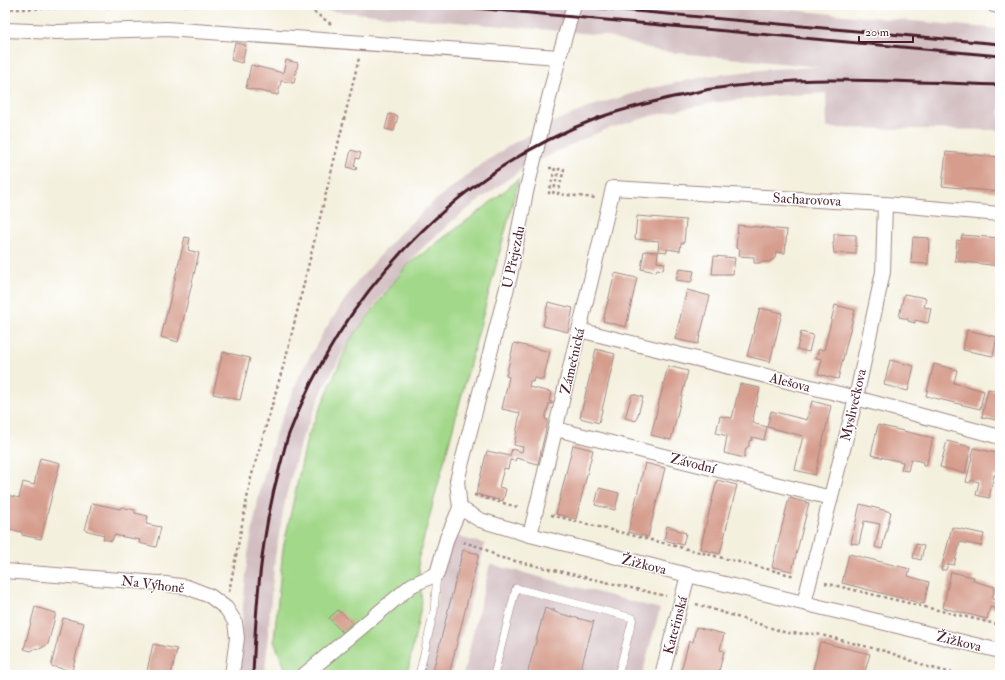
<svg xmlns="http://www.w3.org/2000/svg" width="1005" height="680" font-family="'IM FELL Double Pica',serif">
	<style>
		.industrial { fill: #d2bec1 }
		.green { fill: #a2d889; stroke: #767c5a }
		.building { fill: #d69d8d }
		.lines { fill: none; stroke-linecap: round; stroke-linejoin: round }
		.service-casing { stroke: #9f8884; stroke-width: 8 }
		.minor-casing { stroke: #9f8884; stroke-width: 16 }
		.path { stroke: #9f8884; stroke-width: 2.5; stroke-dasharray: 3 3; stroke-linecap: butt }
		.service { stroke: #fff; stroke-width: 7 }
		.minor { stroke: #fff; stroke-width: 14 }
		.rail { stroke: #4a1f2b; stroke-width: 3 }
		.labels { text-anchor: middle; stroke-width: 3; stroke-linejoin: round; paint-order: stroke }
		.street-label { font-size: 14px; fill: #4a1f2b; stroke: #fff }
	</style>
	<rect width="100%" height="100%" fill="#fff"/>
	<filter id="ink" filterUnits="userSpaceOnUse"><feTurbulence type="fractalNoise" baseFrequency=".025" numOctaves="2"/><feDisplacementMap in="SourceGraphic" scale="8" xChannelSelector="R" yChannelSelector="G"/><feConvolveMatrix kernelMatrix="1 2 1 2 8 2 1 2 1" color-interpolation-filters="sRGB"/></filter>
	<filter id="wash" filterUnits="userSpaceOnUse"><feTurbulence type="fractalNoise" baseFrequency=".012" numOctaves="4" result="noise"/><feDisplacementMap in="SourceGraphic" scale="16" xChannelSelector="R" yChannelSelector="G"/><feGaussianBlur stdDeviation="0.9" result="paint"/><feColorMatrix in="noise" values="0 0 0 0 0 0 0 0 0 0 0 0 0 0 0 0 0 1.4 0 .05"/><feComposite in="paint" operator="in"/></filter>
	<g filter="url(#wash)">
		<rect width="100%" height="100%" fill="#f4f0de"/>
		<!-- industrial -->
		<path class="industrial" d="M262 5H735L1000 29V130L827 128 826 93 772 96 711 103 651 116 604 130 570 145 524 168 494 189 451 222 418 252 379 299 347 345 324 387 301 441 286 496 275 557 270 609 265 675H238L243 606 248 554 260 490 276 432 300 375 324 331 357 282 399 234 433 202 478 167 512 144 558 120 595 105 644 90 707 76 770 69 821 67 658 51 604 35Z
			M451 535 485 544 451 675H418Z
			M490 564 660 609 642 675H463Z"/>
		<!-- green -->
		<path class="green" d="M519 179 418 560 422 602 407 675H288L274 641 283 549 307 438 350 340 407 265 480 211Z"/>
		<g id="blocks">
			<!-- building -->
			<path class="building" d="M235 43 246 45 242 63 231 60Z
				M286 60 298 63 294 83 281 81 278 95 246 88 251 65 283 73Z
				M389 114 398 116 394 131 385 129Z
				M351 150 361 153 359 159 356 158 354 166 357 167 356 170 347 167Z
				M946 152 1000 157V192L942 186Z
				M637 216 686 220 684 243H681L680 251 667 249V252L658 251 659 241 635 239Z
				M738 225 787 230 785 253 776 252 775 258 769 262H760V263H754V257L739 256 740 249 736 248Z
				M834 234 856 235V254L834 253 833 243H834Z
				M962 235 1000 238V266L955 261 957 240 961 241Z
				M185 237 190 238 188 250 199 253 178 342 161 337Z
				M913 237 929 238 928 264 911 263Z
				M644 251 658 252 657 262 665 263 663 270 657 269 656 272 641 269Z
				M714 256 735 258 733 274H712Z
				M679 269 694 271 692 281 690 282 676 280Z
				M615 273 637 278 626 327 603 321Z
				M687 290 710 296 698 344 675 339Z
				M904 294 926 298 924 307 931 308 928 323 915 320V323L908 321V319L899 317Z
				M548 302 573 308 568 332 543 326Z
				M835 305 855 310 838 379 818 374 822 359 816 358 819 349 824 350Z
				M760 308 782 313 770 362 747 356Z
				M967 330 997 337 993 356 963 350Z
				M801 332 813 335 809 352 797 349Z
				M514 343 550 352 543 380 534 378 533 382 530 381 529 387 551 392 549 401 552 402V404L549 403 545 419 548 420 538 464 516 458 515 461 510 460 508 469 504 468 499 487 506 489 503 501 476 494 487 451 510 456 512 449 522 452 523 447 514 445 520 413 502 409 509 377 506 376Z
				M596 349 615 354 599 423 580 418Z
				M223 352 250 358 240 400 213 394Z
				M890 360 914 366 908 391 884 385Z
				M934 364 957 370 954 383 984 391 980 409 926 396Z
				M668 366 688 371 671 440 651 435Z
				M740 384 760 388 752 423 767 427 771 411 807 420 812 401 831 406 815 475 795 470 803 436 767 427 764 440 752 437V440L749 441V446L746 448 744 458 724 453 727 436 716 433 720 416 732 418Z
				M998 387H1000V421L982 417 988 389 997 391Z
				M632 394 643 397 636 421 625 418Z
				M878 425 933 438 926 466H923V462L911 459 908 471 901 470 903 462 871 455Z
				M947 441 971 447 965 473 940 467Z
				M573 445 593 450 576 519 556 514Z
				M974 448 1000 454V479L997 478V476L994 475 989 498 976 495 979 482 971 480 970 483 966 482Z
				M40 458 60 463 41 539 22 535V532L5 528V503L7 495 19 498 23 482 34 485Z
				M645 463 665 468 648 537 628 532Z
				M717 480 737 485 720 554 700 549Z
				M599 488 619 493 615 510 595 505Z
				M789 498 809 503 792 571 772 567Z
				M92 503 120 509 121 507 135 510V513L148 516 146 524 161 527 156 547 139 543 140 540 114 535 112 541 103 539 104 535 85 530Z
				M860 504 891 512 882 549 875 547 880 524 864 521 859 544 851 543Z
				M667 526 677 529V530L686 533 683 545 664 540Z
				M952 527 984 534 981 546 960 542 954 565 948 564 946 570H941Z
				M916 544 924 546 921 560 913 558Z
				M463 550 479 554 449 675H432Z
				M849 554 910 569 908 576 929 582 924 604 842 583Z
				M951 572 974 577 973 581 995 587 992 599 999 601 997 609 990 607 987 619 943 608Z
				M35 607 56 613 48 644 40 649 36 648 31 651 24 649Z
				M545 608 553 611 554 609V612L592 622 594 621 579 675H527Z
				M338 610 340 613 341 612 352 623 342 632 329 618Z
				M63 618 84 623 72 671 51 666Z
				M696 627 724 634 720 650 724 651 718 675H680L689 641 693 642Z
				M820 642 870 654 864 675H812Z
				M153 644 177 649 171 675H146Z"/>
		</g>
	</g>
	<g filter="url(#ink)">
		<use href="#blocks" fill-opacity="0" stroke="#9f8884" stroke-width="1"/>
		<g class="lines">
			<defs>
				<path id="service" d="M419 675 434 611 437 574
					M494 675 516 588 633 618 618 675"/>
				<path id="minor" d="M994 5 1000 6
					M5 30 57 32 167 29 559 57
					M579 330 856 398 1000 437
					M556 429 831 498
					M460 508 480 520 530 535 688 575 1000 651
					M460 508 457 481 510 276 526 192 559 57 574 5
					M530 535 613 188 885 204 1000 214
					M5 571 158 583 187 587 210 596 226 608 235 622 237 638 232 675
					M804 603 856 398 883 272 885 204
					M304 675 412 585 437 574 447 538 460 508
					M662 675 688 575"/>
			</defs>
			<!-- service casing -->
			<use href="#service" class="service-casing"/>
			<!-- minor casing -->
			<use href="#minor" class="minor-casing"/>
			<!-- path -->
			<path class="path" d="M304 5 331 24
				M5 8 18 9 196 5
				M549 168H555L549 193 553 194 559 169H564L558 194 596 198
				M474 495 521 508
				M551 515 795 576
				M463 542 483 548 498 557 666 596
				M825 583 1000 625
				M229 592 251 478 287 353 359 58
				M696 604 787 633 817 634 888 652 928 667 961 675"/>
			<!-- service -->
			<use href="#service" class="service"/>
			<!-- minor -->
			<use href="#minor" class="minor"/>
			<!-- rail -->
			<path class="rail" d="M442 5 1000 56
				M568 5 1000 44
				M253 675C256 604 261 535 280 466 283 456 285 444 289 434 343 292 455 172 598 118 623 109 648 103 673 97 686 95 699 91 711 89 750 84 789 80 828 80 885 80 943 83 1000 85"/>
		</g>
	</g>
	<g class="labels">
		<!-- street labels -->
		<g class="street-label">
			<text transform="translate(807 199) rotate(3)" y="5">Sacharovova</text>
			<text transform="translate(513 257) rotate(-78)" y="5">U Přejezdu</text>
			<text transform="translate(572 361) rotate(-77)" y="5">Zámečnická</text>
			<text transform="translate(790 382) rotate(14)" y="5">Alešova</text>
			<text transform="translate(853 405) rotate(-77)" y="5">Myslivečkova</text>
			<text transform="translate(693 463) rotate(14)" y="5">Závodní</text>
			<text transform="translate(644 564) rotate(14)" y="5">Žižkova</text>
			<text transform="translate(153 584) rotate(7)" y="5">Na Výhoně</text>
			<text transform="translate(675 625) rotate(-75)" y="5">Kateřinská</text>
			<text transform="translate(959 641) rotate(14)" y="5">Žižkova</text>
		</g>
	</g>
	<!-- margin -->
	<rect width="1005" height="680" fill="none" stroke="#fff" stroke-width="20"/>
	<!-- scale -->
	<path d="M859 36v6h54v-6" fill="none" stroke="#4a1f2b" stroke-width="2"/>
	<text x="865" y="36" font-size="12" fill="#4a1f2b" stroke="#ffffff" stroke-width="3" paint-order="stroke">20 m</text>
</svg>
